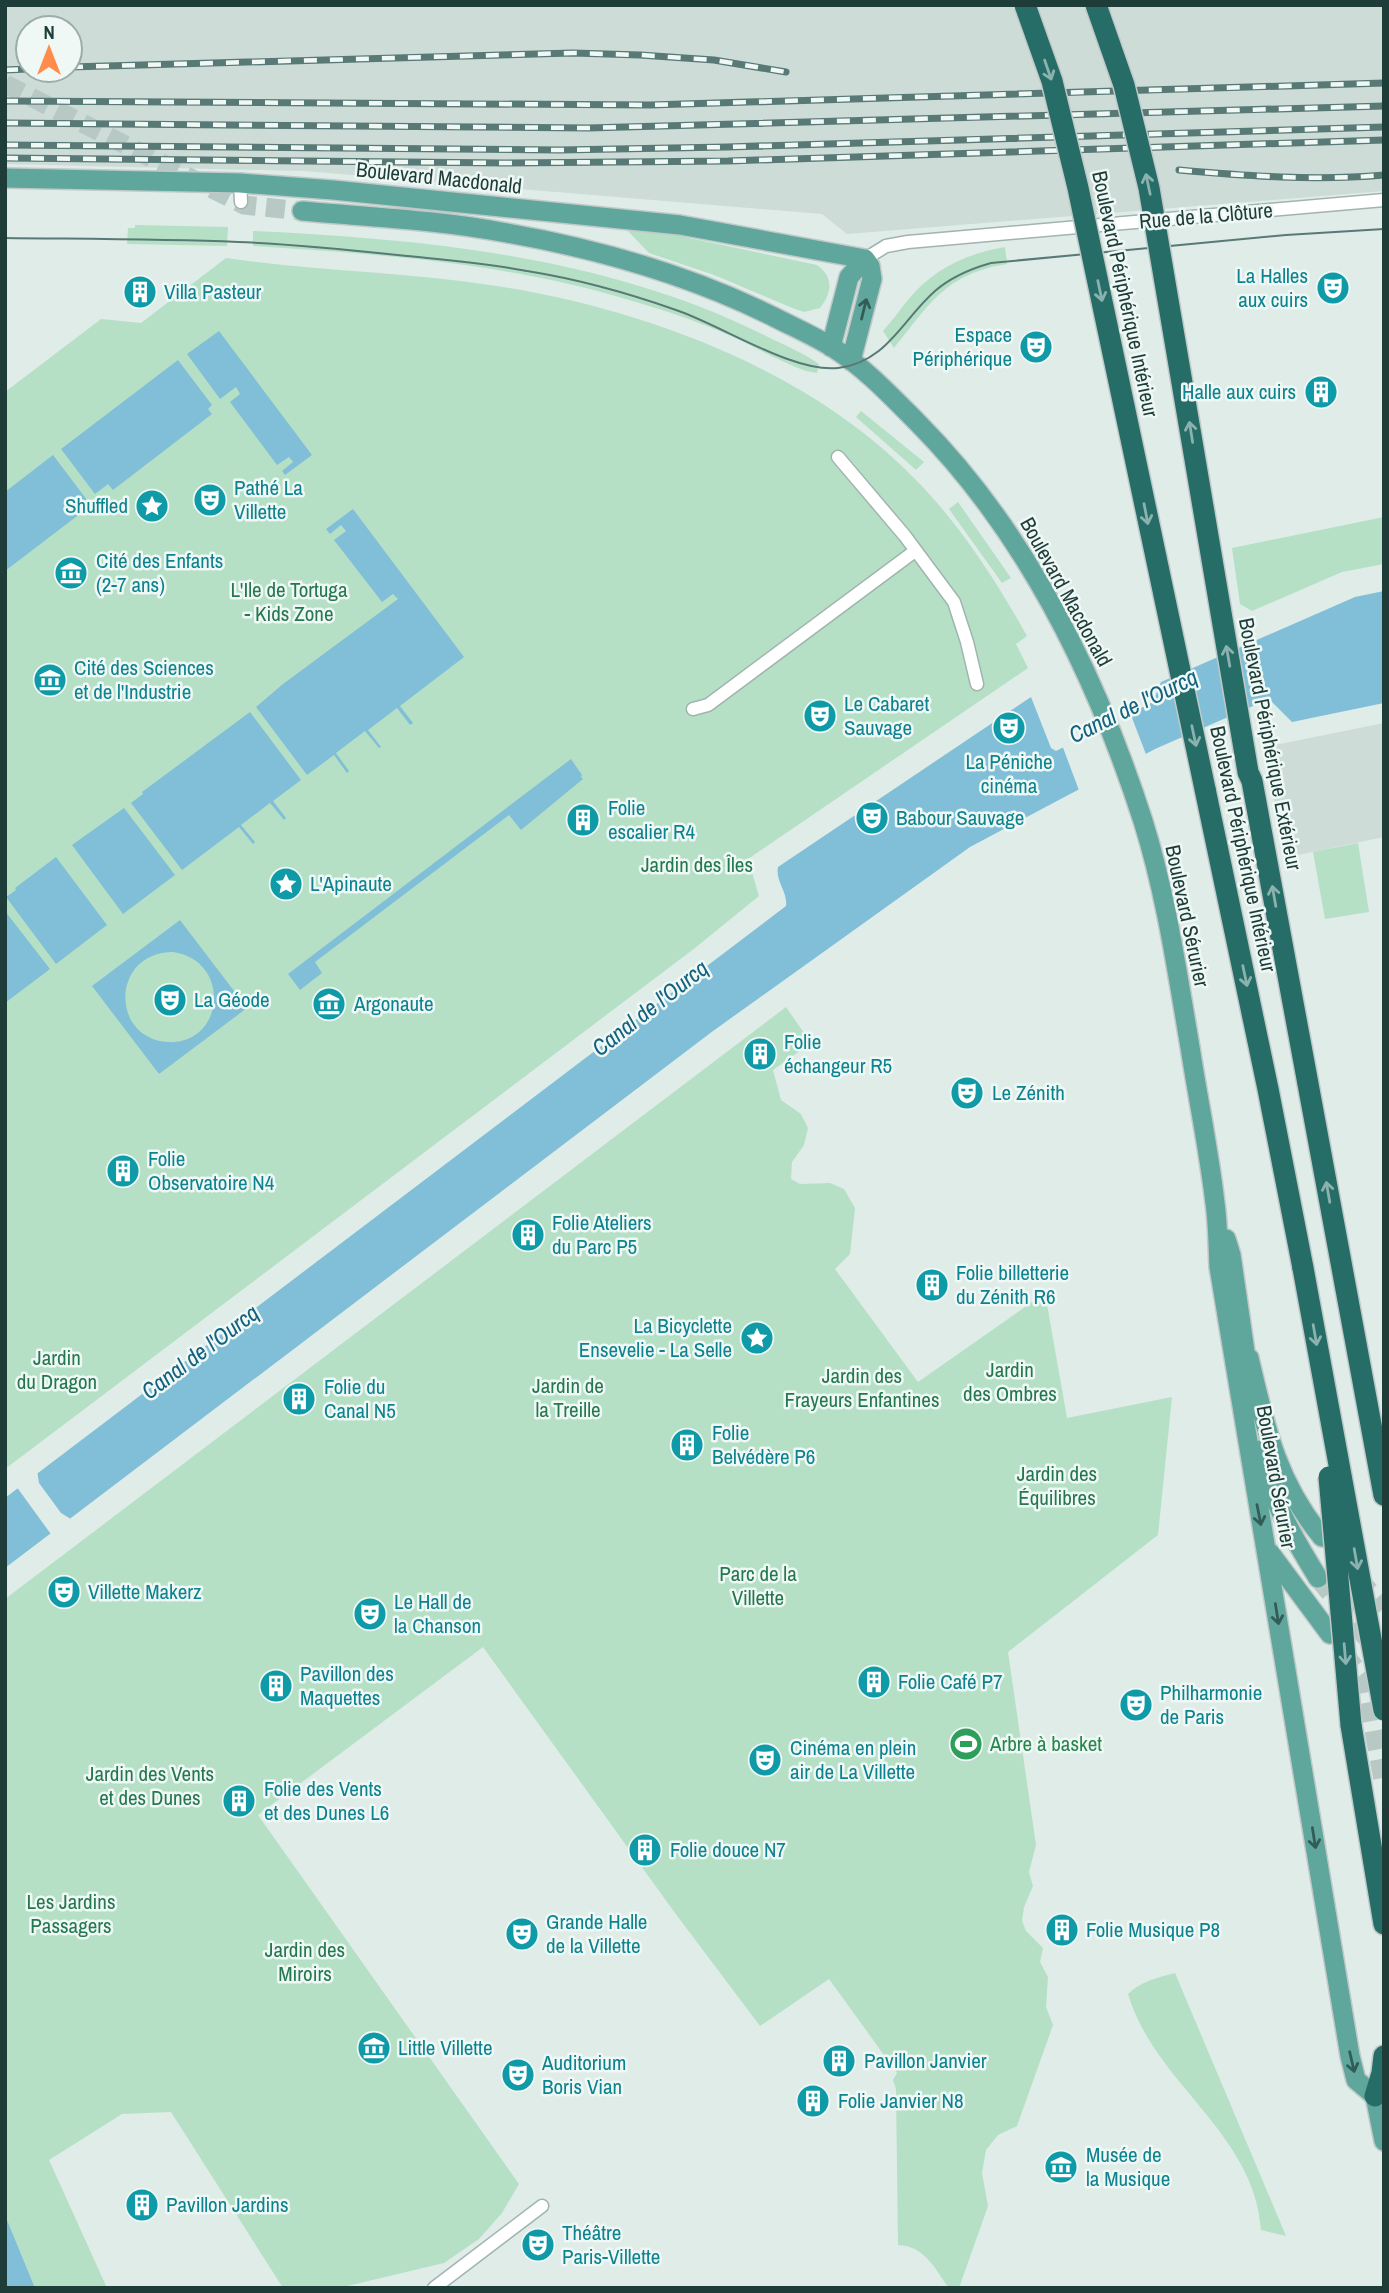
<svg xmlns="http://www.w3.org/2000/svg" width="1389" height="2293" font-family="'Archivo Narrow',sans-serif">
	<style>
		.built { fill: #cddcd7; fill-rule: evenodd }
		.green { fill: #b5e0c6 }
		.water { fill: #80bfd7; fill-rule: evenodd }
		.pier { fill: #dfece8 }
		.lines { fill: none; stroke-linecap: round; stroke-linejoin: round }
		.primary-tunnel { stroke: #b8c9c5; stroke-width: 19; stroke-dasharray: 19 10; stroke-linecap: butt }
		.street-casing { stroke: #a1b4b0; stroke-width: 15 }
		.primary-casing { stroke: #c0c9c8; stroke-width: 22 }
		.highway-casing { stroke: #c0c9c8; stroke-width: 24 }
		.street { stroke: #fff; stroke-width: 12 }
		.primary { stroke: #5fa69c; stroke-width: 19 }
		.highway { stroke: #276d67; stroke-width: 21 }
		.tram { stroke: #587975; stroke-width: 2 }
		.rail-casing { stroke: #587975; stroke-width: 7 }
		.rail { stroke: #eff8f5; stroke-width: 4.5; stroke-dasharray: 13; stroke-linecap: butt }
		.highway-bridge-casing { stroke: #c0c9c8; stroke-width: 24; stroke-linecap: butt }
		.highway-bridge { stroke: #276d67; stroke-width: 21 }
		.oneway { stroke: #8bb2ae }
		.oneway2 { stroke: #325c57 }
		.labels { text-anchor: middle; stroke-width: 5; stroke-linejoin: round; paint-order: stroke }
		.street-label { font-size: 21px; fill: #1e3d39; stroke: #eff8f5 }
		.culture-label { font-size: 21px; fill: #0d838f; stroke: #eff8f5; text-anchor: start }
		.park-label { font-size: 21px; fill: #24784f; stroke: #eff8f5 }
		.leisure-label { font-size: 21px; fill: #27864d; stroke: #eff8f5; text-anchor: start }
		.water-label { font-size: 23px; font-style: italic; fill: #13607f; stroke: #eff8f5 }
	</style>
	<rect width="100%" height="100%" fill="#dfece8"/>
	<!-- built -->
	<path class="built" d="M5 5H1384V191L847 234 822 214 304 171 5 164ZM28 28H70V70H28Z
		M1384 723V837L1284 858 1265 747Z"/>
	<!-- green -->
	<path class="green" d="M135 225 228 227 227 246 127 244 128 228H135Z
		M625 228 671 232 689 238 817 265C834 277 832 293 820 308L804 312 795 309 714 275 649 253Z
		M253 231C427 239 610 257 768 337 786 346 802 352 819 364L817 373 806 371C778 361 752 345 724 333 694 320 661 309 629 300 507 263 379 254 253 246Z
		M1005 247 1007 264C945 274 930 304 894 348L883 331C892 321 899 311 907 301 933 269 965 254 1005 247Z
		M226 258C314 271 403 272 490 285 638 307 807 368 913 477 960 524 995 579 1027 636L1016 644 1028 668 748 859 759 896 695 948 5 1469V392L101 319 141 323Z
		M861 411 924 462 916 470 856 417Z
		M958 502 1011 578 1002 583 949 509Z
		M1384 517V564L1342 572 1252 611 1240 604 1232 548Z
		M1358 843 1369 912 1325 919 1313 852Z
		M786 1007 811 1043 773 1070 781 1100 801 1114 808 1128 804 1145 792 1162 791 1179 800 1184 830 1183 844 1189 855 1208 850 1254 835 1269 918 1382 1045 1293 1067 1418 1172 1397 1158 1535 1008 1652 1036 1845 1029 1872 1033 1886 1024 1907 1022 1921 1026 1931 1043 1948 1040 1962 1048 1977 1046 2007 1053 2025 1017 2126 998 2135 986 2150 982 2173 988 2206 959 2288H949C934 2268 925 2246 898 2245L896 2089 893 2080 897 2073 829 1979 760 2026 675 1913 483 1647 258 1815 519 2184 502 2213 479 2239 444 2263 339 2288H283L171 2112 122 2114 49 2160 107 2288H35L5 2215V1599Z
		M1175 1973 1286 2236 1261 2230C1255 2133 1154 2083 1128 1994 1141 1981 1157 1978 1175 1973Z"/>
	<!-- water -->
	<path class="water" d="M219 331 312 455 285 475 282 471 293 462 289 457 277 465 230 402 240 394 236 387 220 399 187 354Z
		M178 360 212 405 208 409 212 414 113 490 108 484 95 494 61 449Z
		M53 455 87 500 82 504 85 510 5 571V492Z
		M353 509 464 657 400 706 413 723 410 725 397 708 368 730 381 747 379 748 365 731 336 753 349 771 347 773 334 755 307 775 256 707 283 684 398 599 393 594 382 602 334 540 346 531 341 525 330 534 326 529Z
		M1384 591V703L1292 722 1269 699 1155 749 970 847 713 1031 5 1568V1498L786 906C788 892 775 881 778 867L1031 697 1051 748 1056 751 1153 702 1161 682 1355 597Z
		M250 712 301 780 273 801 286 818 284 820 270 803 241 825 255 842 253 844 239 827 182 870 131 803 143 794 142 792Z
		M571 759 582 775 581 777 583 779 521 830 509 815 315 962 322 973 300 990 288 974Z
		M124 808 175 875 123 914 72 845Z
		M56 857 107 925 56 964 6 897 16 890 15 888Z
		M5 911 50 969 5 1003Z
		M180 920 247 1008 159 1074 92 986ZM173 952C233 961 224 1046 167 1042 109 1037 112 952 173 952Z
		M5 2215 35 2288H5Z"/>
	<!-- pier -->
	<path class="pier" d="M1129 710 1147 757 1080 793 1062 745Z
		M37 1470 39 1483 61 1513 74 1521 53 1537 16 1486Z"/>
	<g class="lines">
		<!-- primary-tunnel -->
		<path class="primary-tunnel" d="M5 84 244 205 302 211
			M1357 1577 1384 1608
			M1318 1578 1373 1646
			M1343 1652 1365 1681 1384 1785"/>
		<defs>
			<path id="street" d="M240 183 241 202
				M865 259 886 246 908 242 1384 200
				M838 457 905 536 954 602 967 642 977 684
				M693 709 708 705 915 551
				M434 2288 542 2206"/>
			<path id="primary" d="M5 178 240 183 333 190 680 225 865 259 870 266 872 279 851 361
				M302 211C370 217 440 220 507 233 598 249 689 275 772 316 793 327 815 336 835 349 866 369 892 397 918 423 1027 533 1096 675 1143 821 1166 894 1177 971 1190 1047 1198 1099 1209 1151 1215 1203 1218 1224 1218 1246 1219 1267L1350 2056 1356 2080 1375 2096 1384 2141
				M831 347 849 277 865 259
				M1226 1239 1231 1255 1248 1372
				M1249 1358C1265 1426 1276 1481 1322 1537
				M1260 1450C1269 1497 1293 1537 1318 1578
				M1270 1553 1330 1634"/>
			<path id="highway" d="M1248 772 1252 781 1384 1495
				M1205 789 1268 1089 1303 1268
				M1351 1725 1384 1924
				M1375 2096 1382 2073 1384 2056"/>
		</defs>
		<!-- street casing -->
		<use href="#street" class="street-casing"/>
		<!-- primary casing -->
		<use href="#primary" class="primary-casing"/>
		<!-- highway casing -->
		<use href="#highway" class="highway-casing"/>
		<!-- street -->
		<use href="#street" class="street"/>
		<!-- primary -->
		<use href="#primary" class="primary"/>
		<!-- highway -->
		<use href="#highway" class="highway"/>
		<!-- tram -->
		<path class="tram" d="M5 238C83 239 161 239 238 242 294 244 351 250 407 256 447 260 487 263 527 271 577 279 628 293 676 310 721 325 793 373 838 368 887 362 902 320 935 291 951 277 970 269 991 263L1286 235 1384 229"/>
		<defs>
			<path id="rail" d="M70 67 573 53 640 55 714 60 786 72
				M5 70 28 69
				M5 101 650 105 1384 83
				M5 123 588 128 1384 106
				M5 145 560 150 727 147 1384 127
				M5 158 504 163 728 161 1384 140
				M1179 170C1247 176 1315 181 1384 175"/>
		</defs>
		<!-- rail casing -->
		<use href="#rail" class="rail-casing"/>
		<!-- rail -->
		<use href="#rail" class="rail"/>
		<defs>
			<path id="highway-bridge" d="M1025 5 1052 81 1078 188 1205 789
				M1096 5 1124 85 1149 188 1248 772
				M1303 1268 1384 1710
				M1329 1477 1351 1725"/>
		</defs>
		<!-- highway-bridge casing -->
		<use href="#highway-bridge" class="highway-bridge-casing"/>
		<!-- highway-bridge -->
		<use href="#highway-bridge" class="highway-bridge"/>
	</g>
	<!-- one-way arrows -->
	<defs><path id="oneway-shaft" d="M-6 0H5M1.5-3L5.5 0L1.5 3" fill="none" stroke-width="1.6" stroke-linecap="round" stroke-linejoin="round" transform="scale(1.75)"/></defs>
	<g class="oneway">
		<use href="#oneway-shaft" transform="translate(1048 70) rotate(71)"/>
		<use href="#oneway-shaft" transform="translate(1148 184) rotate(-102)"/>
		<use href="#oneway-shaft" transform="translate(1100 291) rotate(78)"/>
		<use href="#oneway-shaft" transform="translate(1191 432) rotate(-99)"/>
		<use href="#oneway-shaft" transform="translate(1146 514) rotate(79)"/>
		<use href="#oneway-shaft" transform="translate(1228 656) rotate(-100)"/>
		<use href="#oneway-shaft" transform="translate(1194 736) rotate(78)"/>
		<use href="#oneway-shaft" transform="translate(1274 896) rotate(-100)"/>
		<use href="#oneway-shaft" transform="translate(1245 976) rotate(78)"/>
		<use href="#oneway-shaft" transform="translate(1328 1192) rotate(-100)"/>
		<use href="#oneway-shaft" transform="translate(1315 1335) rotate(80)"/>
		<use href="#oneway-shaft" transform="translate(1356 1559) rotate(80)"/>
		<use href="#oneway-shaft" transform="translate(1345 1654) rotate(85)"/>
	</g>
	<g class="oneway2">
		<use href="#oneway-shaft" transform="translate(864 309) rotate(-76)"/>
		<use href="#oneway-shaft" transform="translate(1259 1515) rotate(79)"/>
		<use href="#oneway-shaft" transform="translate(1277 1614) rotate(81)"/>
		<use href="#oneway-shaft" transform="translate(1314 1838) rotate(81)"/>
		<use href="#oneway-shaft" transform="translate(1352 2062) rotate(77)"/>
	</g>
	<!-- icons -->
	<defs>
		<symbol id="theatre-disc" viewBox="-11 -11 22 22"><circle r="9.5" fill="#0f9aa8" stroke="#eff8f5"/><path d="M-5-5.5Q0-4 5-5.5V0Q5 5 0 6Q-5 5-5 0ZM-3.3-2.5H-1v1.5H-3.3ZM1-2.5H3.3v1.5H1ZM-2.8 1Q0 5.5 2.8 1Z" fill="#fff"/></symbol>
		<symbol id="building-disc" viewBox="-11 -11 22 22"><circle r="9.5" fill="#0f9aa8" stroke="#eff8f5"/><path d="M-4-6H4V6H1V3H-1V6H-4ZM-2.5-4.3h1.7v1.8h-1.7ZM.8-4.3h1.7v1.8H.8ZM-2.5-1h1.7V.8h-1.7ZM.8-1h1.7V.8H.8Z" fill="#fff"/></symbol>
		<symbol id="sight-disc" viewBox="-11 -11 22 22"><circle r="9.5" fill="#0f9aa8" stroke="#eff8f5"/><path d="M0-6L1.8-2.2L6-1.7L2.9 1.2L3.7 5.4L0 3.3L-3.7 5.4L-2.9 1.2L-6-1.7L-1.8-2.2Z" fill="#fff"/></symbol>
		<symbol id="museum-disc" viewBox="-11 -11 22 22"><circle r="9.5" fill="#0f9aa8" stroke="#eff8f5"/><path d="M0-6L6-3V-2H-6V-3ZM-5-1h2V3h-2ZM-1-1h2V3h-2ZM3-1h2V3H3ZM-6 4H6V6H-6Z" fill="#fff"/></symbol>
		<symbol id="stadium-disc" viewBox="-11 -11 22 22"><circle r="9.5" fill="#2e9e5b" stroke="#eff8f5"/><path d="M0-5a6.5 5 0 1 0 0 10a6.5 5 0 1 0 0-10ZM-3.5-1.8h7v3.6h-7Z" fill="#fff"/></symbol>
	</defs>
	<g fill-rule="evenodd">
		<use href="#theatre-disc" x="1314" y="269" width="38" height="38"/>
		<use href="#building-disc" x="121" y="273" width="38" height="38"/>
		<use href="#theatre-disc" x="1017" y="328" width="38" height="38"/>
		<use href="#building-disc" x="1302" y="373" width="38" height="38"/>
		<use href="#theatre-disc" x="191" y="481" width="38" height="38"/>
		<use href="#sight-disc" x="133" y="487" width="38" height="38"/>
		<use href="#museum-disc" x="52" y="554" width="38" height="38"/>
		<use href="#museum-disc" x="31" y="661" width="38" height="38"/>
		<use href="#theatre-disc" x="801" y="697" width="38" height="38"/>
		<use href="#theatre-disc" x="990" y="709" width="38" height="38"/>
		<use href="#theatre-disc" x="853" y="799" width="38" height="38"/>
		<use href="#building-disc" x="564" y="801" width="38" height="38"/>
		<use href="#sight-disc" x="267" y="865" width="38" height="38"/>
		<use href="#theatre-disc" x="151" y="981" width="38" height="38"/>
		<use href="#museum-disc" x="310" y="985" width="38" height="38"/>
		<use href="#building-disc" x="741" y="1035" width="38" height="38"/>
		<use href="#theatre-disc" x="948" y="1074" width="38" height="38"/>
		<use href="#building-disc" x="104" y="1152" width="38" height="38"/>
		<use href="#building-disc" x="509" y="1216" width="38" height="38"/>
		<use href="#building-disc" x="913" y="1266" width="38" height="38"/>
		<use href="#sight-disc" x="738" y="1319" width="38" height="38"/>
		<use href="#building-disc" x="280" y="1380" width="38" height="38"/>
		<use href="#building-disc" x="668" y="1426" width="38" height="38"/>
		<use href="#theatre-disc" x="45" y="1573" width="38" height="38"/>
		<use href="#theatre-disc" x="351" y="1595" width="38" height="38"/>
		<use href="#building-disc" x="855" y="1663" width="38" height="38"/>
		<use href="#building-disc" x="257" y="1667" width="38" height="38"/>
		<use href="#theatre-disc" x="1117" y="1686" width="38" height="38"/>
		<use href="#stadium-disc" x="947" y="1725" width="38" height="38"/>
		<use href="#theatre-disc" x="746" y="1741" width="38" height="38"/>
		<use href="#building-disc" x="220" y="1782" width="38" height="38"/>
		<use href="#building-disc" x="626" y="1831" width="38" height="38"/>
		<use href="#building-disc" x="1043" y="1911" width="38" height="38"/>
		<use href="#theatre-disc" x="503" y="1915" width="38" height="38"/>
		<use href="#museum-disc" x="355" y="2029" width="38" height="38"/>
		<use href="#building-disc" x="820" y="2042" width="38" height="38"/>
		<use href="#theatre-disc" x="499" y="2056" width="38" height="38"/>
		<use href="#building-disc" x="794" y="2082" width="38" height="38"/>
		<use href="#museum-disc" x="1042" y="2148" width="38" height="38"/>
		<use href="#building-disc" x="123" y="2186" width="38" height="38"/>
		<use href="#theatre-disc" x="519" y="2226" width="38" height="38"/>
	</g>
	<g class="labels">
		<!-- street labels -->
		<g class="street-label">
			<text transform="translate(439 178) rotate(6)" y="7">Boulevard Macdonald</text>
			<text transform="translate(1206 216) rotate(-5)" y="7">Rue de la Clôture</text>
			<text transform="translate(1125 294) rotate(78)" y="7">Boulevard Périphérique Intérieur</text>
			<text transform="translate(1066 592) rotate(61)" y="7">Boulevard Macdonald</text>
			<text transform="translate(1270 744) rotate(79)" y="7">Boulevard Périphérique Extérieur</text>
			<text transform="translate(1243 849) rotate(78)" y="7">Boulevard Périphérique Intérieur</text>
			<text transform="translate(1187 916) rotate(78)" y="7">Boulevard Sérurier</text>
			<text transform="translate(1276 1477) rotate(80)" y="7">Boulevard Sérurier</text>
		</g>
		<!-- culture labels -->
		<g class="culture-label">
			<text x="1308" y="283" text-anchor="end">La Halles<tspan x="1308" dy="24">aux cuirs</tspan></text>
			<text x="164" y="299">Villa Pasteur</text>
			<text x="1012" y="342" text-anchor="end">Espace<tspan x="1012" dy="24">Périphérique</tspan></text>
			<text x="1296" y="399" text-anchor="end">Halle aux cuirs</text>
			<text x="234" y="495">Pathé La<tspan x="234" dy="24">Villette</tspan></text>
			<text x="128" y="513" text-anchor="end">Shuffled</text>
			<text x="96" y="568">Cité des Enfants<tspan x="96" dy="24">(2-7 ans)</tspan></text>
			<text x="74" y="675">Cité des Sciences<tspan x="74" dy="24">et de l'Industrie</tspan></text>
			<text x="844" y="711">Le Cabaret<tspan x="844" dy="24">Sauvage</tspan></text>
			<text x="1009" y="769" text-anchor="middle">La Péniche<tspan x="1009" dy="24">cinéma</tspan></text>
			<text x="608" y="815">Folie<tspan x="608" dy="24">escalier R4</tspan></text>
			<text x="896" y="825">Babour Sauvage</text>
			<text x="310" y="891">L'Apinaute</text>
			<text x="194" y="1007">La Géode</text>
			<text x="354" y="1011">Argonaute</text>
			<text x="784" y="1049">Folie<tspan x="784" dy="24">échangeur R5</tspan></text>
			<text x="992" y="1100">Le Zénith</text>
			<text x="148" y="1166">Folie<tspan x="148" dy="24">Observatoire N4</tspan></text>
			<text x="552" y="1230">Folie Ateliers<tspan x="552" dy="24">du Parc P5</tspan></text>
			<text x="956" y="1280">Folie billetterie<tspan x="956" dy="24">du Zénith R6</tspan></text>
			<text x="732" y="1333" text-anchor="end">La Bicyclette<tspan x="732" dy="24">Ensevelie - La Selle</tspan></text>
			<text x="324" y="1394">Folie du<tspan x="324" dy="24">Canal N5</tspan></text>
			<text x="712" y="1440">Folie<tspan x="712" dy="24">Belvédère P6</tspan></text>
			<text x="88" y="1599">Villette Makerz</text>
			<text x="394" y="1609">Le Hall de<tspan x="394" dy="24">la Chanson</tspan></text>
			<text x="300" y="1681">Pavillon des<tspan x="300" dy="24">Maquettes</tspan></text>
			<text x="898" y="1689">Folie Café P7</text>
			<text x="1160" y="1700">Philharmonie<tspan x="1160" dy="24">de Paris</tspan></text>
			<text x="790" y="1755">Cinéma en plein<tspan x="790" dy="24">air de La Villette</tspan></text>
			<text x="264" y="1796">Folie des Vents<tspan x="264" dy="24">et des Dunes L6</tspan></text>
			<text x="670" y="1857">Folie douce N7</text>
			<text x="546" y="1929">Grande Halle<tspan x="546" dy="24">de la Villette</tspan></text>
			<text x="1086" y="1937">Folie Musique P8</text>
			<text x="398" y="2055">Little Villette</text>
			<text x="864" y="2068">Pavillon Janvier</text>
			<text x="542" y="2070">Auditorium<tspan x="542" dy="24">Boris Vian</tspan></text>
			<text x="838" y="2108">Folie Janvier N8</text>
			<text x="1086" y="2162">Musée de<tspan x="1086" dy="24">la Musique</tspan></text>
			<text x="166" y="2212">Pavillon Jardins</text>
			<text x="562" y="2240">Théâtre<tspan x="562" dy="24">Paris-Villette</tspan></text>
		</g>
		<!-- park labels -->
		<g class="park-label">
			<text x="289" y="597">L'Ile de Tortuga<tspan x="289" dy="24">- Kids Zone</tspan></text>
			<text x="697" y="872">Jardin des Îles</text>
			<text x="57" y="1365">Jardin<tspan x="57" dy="24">du Dragon</tspan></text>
			<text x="1010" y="1377">Jardin<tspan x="1010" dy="24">des Ombres</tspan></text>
			<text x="862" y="1383">Jardin des<tspan x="862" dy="24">Frayeurs Enfantines</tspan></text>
			<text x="568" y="1393">Jardin de<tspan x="568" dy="24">la Treille</tspan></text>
			<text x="1057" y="1481">Jardin des<tspan x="1057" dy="24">Équilibres</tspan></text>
			<text x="758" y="1581">Parc de la<tspan x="758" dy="24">Villette</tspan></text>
			<text x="150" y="1781">Jardin des Vents<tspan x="150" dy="24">et des Dunes</tspan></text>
			<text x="71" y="1909">Les Jardins<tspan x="71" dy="24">Passagers</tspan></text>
			<text x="305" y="1957">Jardin des<tspan x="305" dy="24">Miroirs</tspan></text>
		</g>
		<!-- leisure labels -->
		<g class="leisure-label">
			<text x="990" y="1751">Arbre à basket</text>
		</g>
		<!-- water labels -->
		<g class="water-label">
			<text transform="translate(1133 706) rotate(-26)" y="8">Canal de l'Ourcq</text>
			<text transform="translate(650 1008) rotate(-38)" y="8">Canal de l'Ourcq</text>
			<text transform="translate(200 1352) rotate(-37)" y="8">Canal de l'Ourcq</text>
		</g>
	</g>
	<!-- border -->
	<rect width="1389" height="2293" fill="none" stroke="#1e3d39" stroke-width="14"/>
	<!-- north arrow -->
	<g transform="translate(49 49)"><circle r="33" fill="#eff8f5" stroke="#9badaa" stroke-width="2"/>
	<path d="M0-5L12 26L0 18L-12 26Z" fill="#ff8c4a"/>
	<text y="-10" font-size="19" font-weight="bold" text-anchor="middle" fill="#1e3d39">N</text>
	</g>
</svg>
